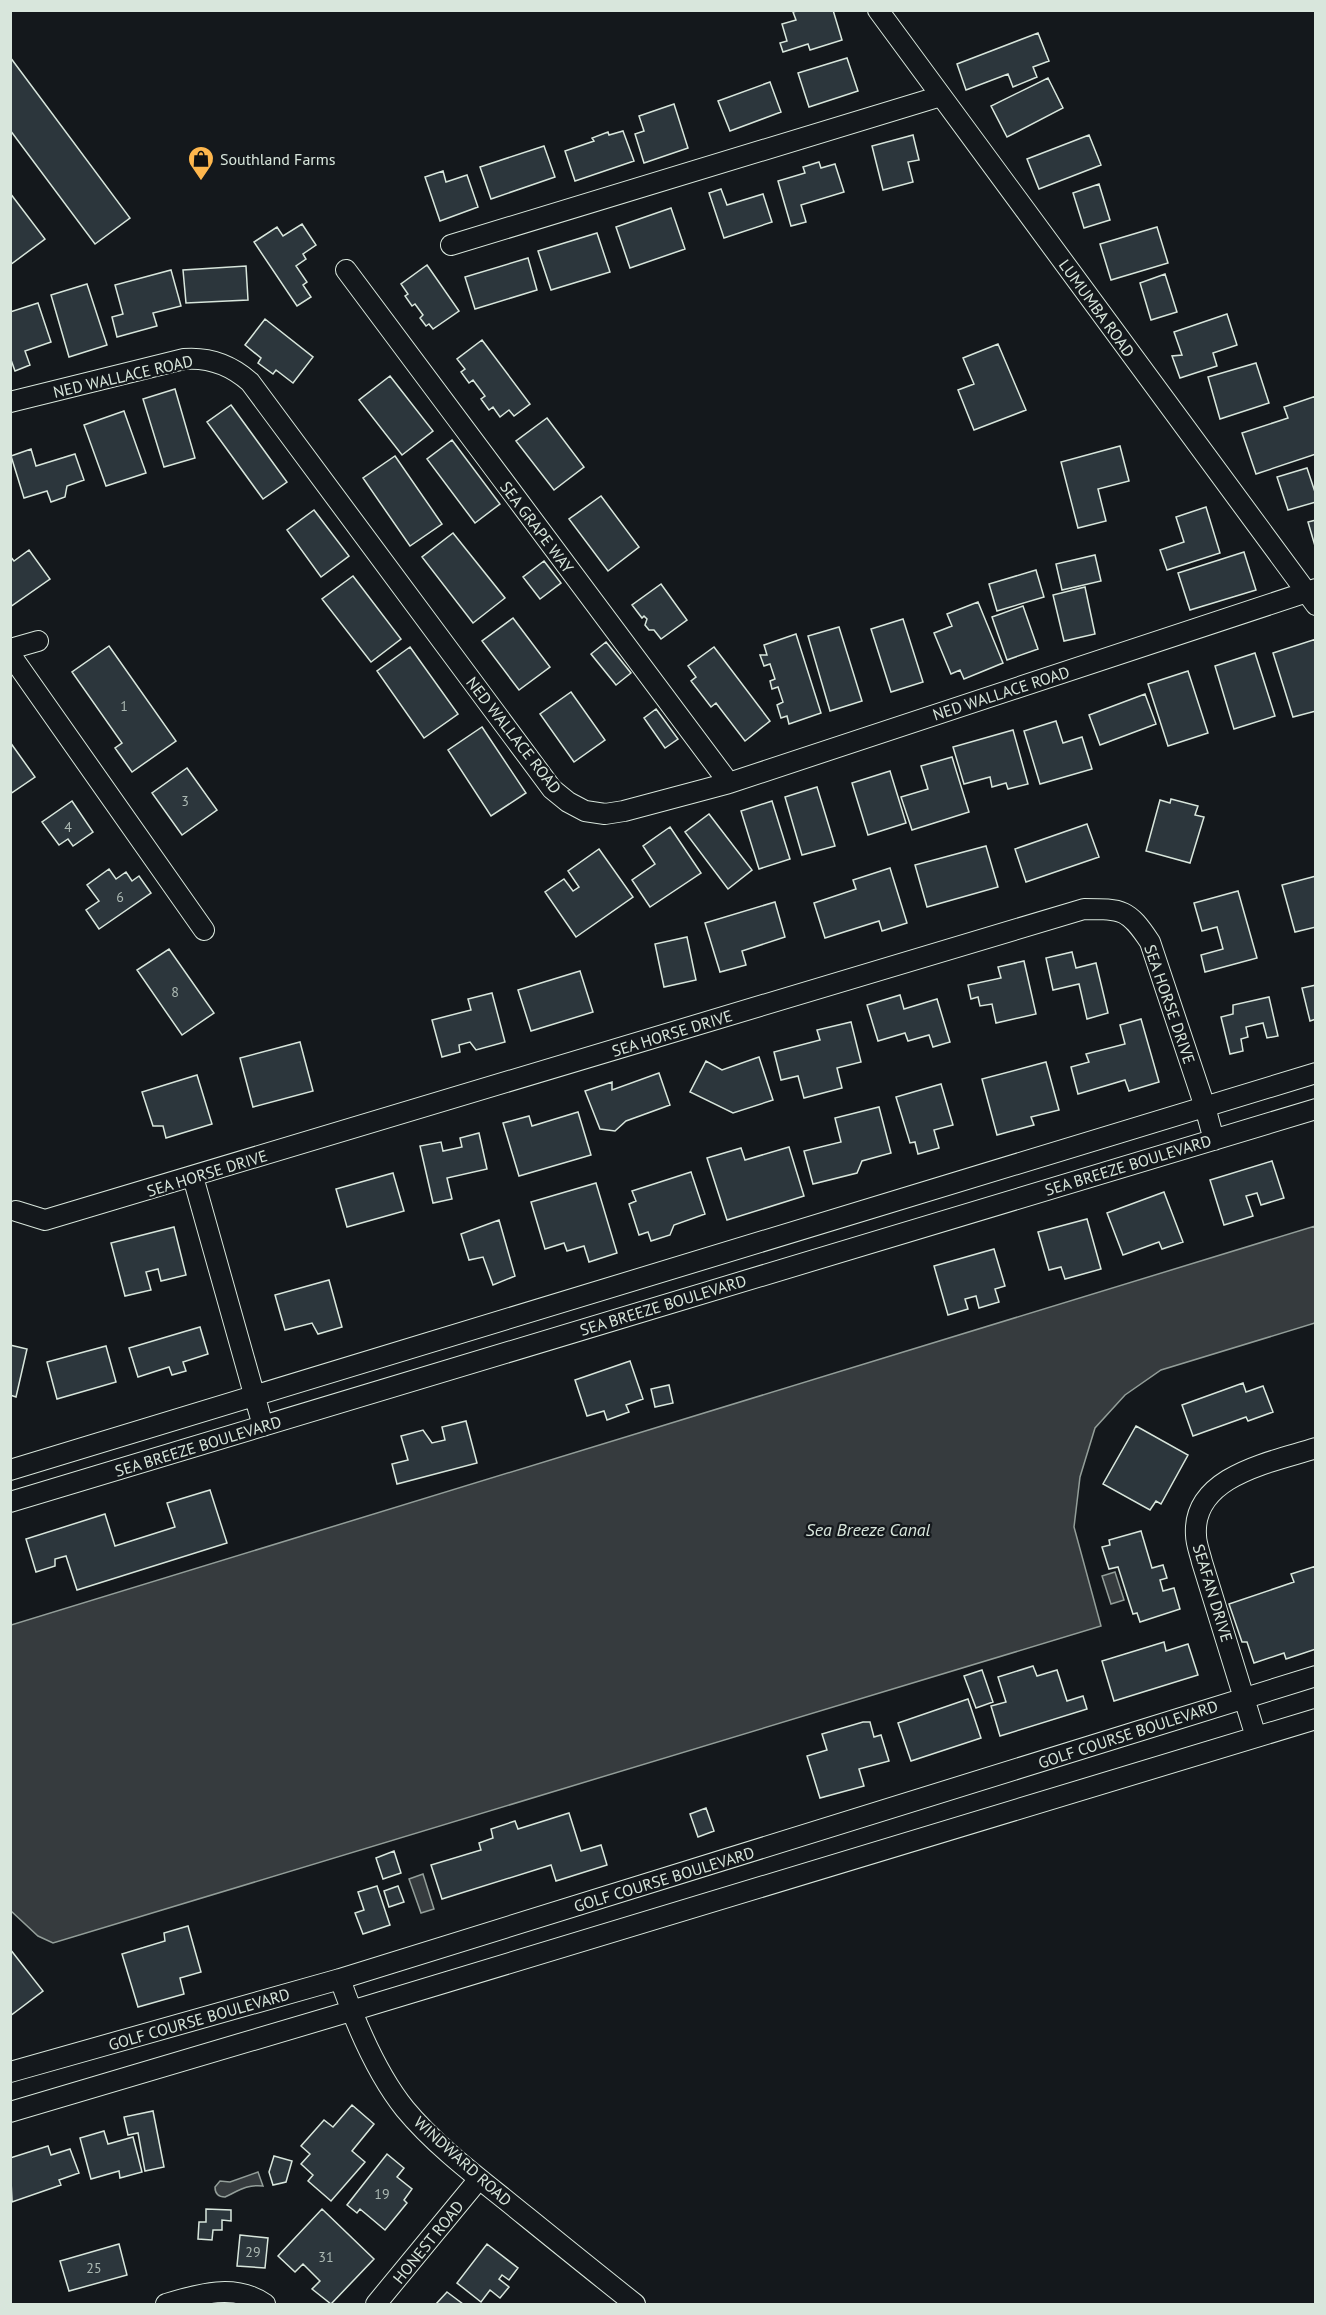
<svg xmlns="http://www.w3.org/2000/svg" width="1326" height="2315" font-family="'PT Sans',sans-serif">
	<style>
		.water { fill: #363b3e; stroke: #939e99; stroke-width: 1.5 }
		.building { fill: #2c363c; stroke: #d8e6dc; stroke-width: 1.5 }
		.lines { fill: none; stroke-linecap: round; stroke-linejoin: round }
		.street-casing { stroke: #d8e6dc; stroke-width: 22 }
		.street { stroke: #14181c; stroke-width: 20 }
		.labels { text-anchor: middle; stroke-width: 4.5; stroke-linejoin: round; paint-order: stroke }
		.number-label { font-size: 14px; fill: #adbab4 }
		.poi-label { font-size: 16px; fill: #d8e6dc; stroke: #14181c; text-anchor: start }
		.street-label { font-size: 16px; fill: #d8e6dc; stroke: #14181c }
		.water-label { font-size: 18px; font-style: italic; fill: #d8e6dc; stroke: #14181c }
	</style>
	<rect width="100%" height="100%" fill="#14181c"/>
	<!-- water -->
	<path class="water" d="M1315 1226V1323L1161 1370 1125 1395 1095 1428 1080 1477 1074 1527 1101 1626 53 1943 38 1936 11 1911V1625Z
		M1115 1572 1124 1600 1111 1604 1102 1576Z
		M423 1874 434 1909 421 1913 409 1879Z
		M258 2172 263 2186C247 2184 238 2191 225 2197 218 2197 215 2193 215 2187L220 2181 230 2182Z"/>
	<!-- building -->
	<path class="building" d="M800 10H833L842 40 810 50 808 44 783 52 780 43 787 41 782 24 796 20 793 12Z
		M1038 33 1049 61 1033 67 1037 77 1013 87 1008 74 966 90 957 64Z
		M10 57 130 218 95 244 10 130Z
		M847 58 858 91 809 107 798 73Z
		M1048 78 1063 108 1007 137 991 106Z
		M770 82 781 112 730 131 718 101Z
		M674 104 688 148 644 163 635 134 644 131 639 116Z
		M623 131 634 161 575 181 565 151 594 141 592 138 608 132 609 135Z
		M913 135 919 160 908 162 913 182 883 190 872 146Z
		M1089 135 1101 165 1039 189 1027 159Z
		M544 146 555 177 491 199 480 167Z
		M819 162 821 168 835 164 844 192 801 205 806 222 791 226 778 181 805 173 803 167Z
		M443 171 446 182 467 175 478 207 440 221 425 177Z
		M1099 184 1110 220 1084 228 1073 193Z
		M721 189 727 205 763 194 772 222 724 238 709 193Z
		M10 193 45 239 10 265Z
		M671 208 685 249 630 268 616 227Z
		M302 224 316 245 303 254 306 259 296 266 307 282 303 285 311 297 297 306 254 242 277 227 283 236Z
		M1157 227 1168 263 1111 280 1100 244Z
		M597 233 610 272 551 290 538 251Z
		M528 258 537 290 475 309 465 277Z
		M427 265 459 311 433 329 429 324 426 326 420 318 423 315 415 304 412 306 405 296 408 294 401 284Z
		M246 266 248 300 186 303 183 270Z
		M171 270 181 306 153 313 157 326 117 337 112 317 123 314 115 285Z
		M1165 274 1177 312 1151 320 1140 283Z
		M87 284 107 345 69 357 51 295Z
		M38 303 51 342 25 351 30 365 15 371 10 357V312Z
		M1227 314 1237 345 1213 353 1217 366 1180 378 1172 356 1182 355 1174 332Z
		M265 319 313 357 293 383 276 370 273 374 258 363 261 358 245 345Z
		M482 340 530 404 514 416 509 410 500 417 493 407 489 410 481 399 485 396 473 380 469 383 461 372 465 369 457 359Z
		M998 344 1026 410 974 430 958 390 974 384 963 358Z
		M1256 363 1269 403 1220 419 1208 377Z
		M390 376 433 431 402 455 359 400Z
		M175 389 195 458 164 467 143 399Z
		M1316 396V454L1256 474 1242 433 1288 418 1284 407Z
		M231 405 287 482 263 499 207 422Z
		M124 411 146 473 106 486 84 425Z
		M547 418 584 467 554 490 516 441Z
		M452 440 500 504 475 523 427 459Z
		M1120 446 1129 481 1098 489 1106 521 1078 528 1061 462Z
		M31 449 36 466 75 454 84 480 67 486 65 497 51 502 47 491 24 498 11 456Z
		M395 456 442 524 410 546 363 478Z
		M1307 468 1316 495V502L1288 510 1277 477Z
		M601 496 639 547 608 571 569 519Z
		M1206 507 1220 553 1167 570 1160 550 1184 542 1176 517Z
		M314 510 349 556 321 577 287 530Z
		M1316 520V546H1315L1308 522Z
		M453 533 505 598 473 623 422 557Z
		M29 550 50 579 10 607V556L14 561Z
		M1244 552 1256 590 1190 610 1178 573Z
		M1095 555 1101 581 1062 590 1056 564Z
		M544 561 561 583 540 599 523 577Z
		M1036 570 1044 597 997 611 989 584Z
		M353 576 401 639 371 662 322 599Z
		M661 584 687 620 661 639 654 630H649L645 625 647 619 644 616 642 618 632 605Z
		M1085 587 1095 634 1064 641 1053 595Z
		M978 602 1003 663 964 679 960 670 951 674 934 633 952 626 947 614Z
		M1023 606 1038 649 1007 660 992 617Z
		M513 618 550 667 519 690 482 641Z
		M903 619 923 682 891 692 871 629Z
		M839 627 862 701 830 711 808 636Z
		M796 634 821 713 789 724 787 716 781 718 777 705 783 702 778 687 772 689 770 681 775 679 770 664 764 666 760 655H767L764 645Z
		M1316 639V711L1293 717 1273 653Z
		M606 642 631 673 616 685 591 654Z
		M109 646 176 741 132 772 115 748 122 743 72 672Z
		M410 647 458 714 424 738 377 671Z
		M714 647 770 721 745 741 716 703 711 707 691 681 696 677 688 666Z
		M1255 653 1275 716 1234 729 1215 666Z
		M1188 671 1208 733 1168 746 1148 684Z
		M571 692 605 740 574 762 540 714Z
		M1145 694 1156 724 1100 745 1089 715Z
		M656 709 678 739 665 748 644 718Z
		M1056 721 1063 743 1082 737 1092 769 1040 784 1024 731Z
		M482 727 526 793 491 816 448 750Z
		M1013 730 1028 784 1008 789 1006 783 992 787 990 777 964 784 953 747Z
		M10 742 35 777 10 794Z
		M952 757 969 812 912 830 901 797 928 789 921 766Z
		M187 768 217 810 182 835 152 793Z
		M890 771 906 823 868 835 852 783Z
		M817 787 835 846 802 855 785 797Z
		M1171 799 1198 806 1195 815 1204 817 1190 863 1146 851 1160 800 1170 803Z
		M72 801 93 832 73 846 68 839 59 845 42 822Z
		M772 801 790 859 759 869 741 811Z
		M709 814 752 870 728 889 685 832Z
		M1087 824 1099 857 1026 882 1015 849Z
		M670 827 701 873 650 907 632 880 655 864 643 846Z
		M986 846 998 887 927 907 915 865Z
		M599 849 633 897 576 937 545 892 564 879 573 891 579 887 568 871Z
		M890 868 907 923 882 931 879 921 825 938 814 903 856 889 853 880Z
		M109 869 116 879 126 872 132 881 139 876 151 893 99 929 86 910 99 901 87 885Z
		M1316 876V927L1295 932 1282 885Z
		M1238 891 1257 958 1205 972 1201 955 1223 949 1217 927 1202 931 1194 903Z
		M775 902 785 937 742 951 746 965 720 972 705 923Z
		M687 937 696 980 664 987 655 944Z
		M169 949 214 1013 182 1035 137 970Z
		M1072 952 1076 968 1096 963 1108 1013 1087 1019 1079 984 1053 990 1046 958Z
		M1024 961 1036 1014 996 1023 992 1004 980 1006 978 997 971 999 968 985 1001 978 998 967Z
		M580 971 593 1012 531 1031 518 990Z
		M1316 985V1019L1310 1021 1302 988Z
		M492 993 505 1042 476 1050 470 1042 459 1045 460 1052 442 1057 432 1020 471 1010 468 999Z
		M900 995 904 1009 937 999 950 1042 933 1047 929 1035 908 1041 905 1033 878 1041 867 1005Z
		M1269 997 1278 1036 1267 1038 1263 1023 1246 1027 1248 1037 1241 1039 1243 1051 1230 1054 1221 1017 1233 1014V1005Z
		M1141 1019 1159 1082 1129 1091 1125 1080 1078 1094 1071 1067 1089 1062 1086 1054 1125 1044 1120 1025Z
		M851 1022 861 1062 837 1068 842 1088 804 1098 798 1076 781 1080 774 1052 820 1040 817 1030Z
		M300 1042 313 1091 253 1107 240 1058Z
		M759 1057 773 1100 733 1113 690 1092 706 1061 722 1070Z
		M1046 1062 1059 1110 1031 1117 1034 1125 997 1135 982 1079Z
		M659 1073 670 1105 626 1121 615 1131 600 1129 585 1091 612 1082V1090Z
		M197 1075 212 1124 166 1138 163 1126H153L142 1092Z
		M941 1084 953 1125 934 1130 939 1148 918 1154 915 1142 910 1143 896 1097Z
		M879 1107 891 1153 862 1161 857 1173 813 1184 804 1151 841 1142 835 1118Z
		M578 1112 591 1155 519 1176 503 1123 529 1116 532 1126Z
		M479 1133 487 1169 447 1178 452 1199 433 1203 420 1146 441 1142 443 1151 462 1147 460 1138Z
		M789 1147 804 1196 727 1220 707 1158 741 1148 745 1160Z
		M1272 1161 1284 1198 1261 1205 1257 1193 1246 1196 1253 1216 1224 1225 1210 1180Z
		M691 1172 705 1214 674 1225 670 1235 651 1241 648 1232 639 1235 629 1204 636 1201 632 1191Z
		M393 1173 404 1211 347 1227 336 1189Z
		M596 1183 617 1253 589 1262 584 1246 567 1251 564 1243 545 1249 531 1202Z
		M1164 1192 1183 1242 1162 1249 1159 1242 1123 1255 1107 1213Z
		M1087 1219 1101 1269 1065 1279 1061 1267 1049 1270 1038 1232Z
		M499 1220 515 1276 493 1285 483 1257 469 1260 461 1234Z
		M174 1227 186 1275 161 1281 158 1269 146 1272 151 1290 125 1296 111 1243Z
		M994 1249 1005 1286 995 1289 999 1302 979 1308 976 1296 965 1299 968 1309 948 1315 934 1266Z
		M329 1280 342 1327 318 1334 312 1323 285 1330 275 1295Z
		M200 1327 208 1354 183 1362 186 1371 172 1375 169 1367 138 1377 129 1348Z
		M10 1345 27 1349 16 1397 10 1395Z
		M106 1346 116 1382 57 1399 47 1362Z
		M630 1361 643 1399 626 1405 629 1412 607 1420 604 1411 587 1416 575 1380Z
		M1243 1383 1246 1392 1263 1386 1273 1412 1248 1421 1246 1417 1193 1436 1182 1405Z
		M669 1385 673 1403 655 1407 651 1389Z
		M466 1421 477 1463 397 1484 392 1464 408 1460 401 1436 423 1430 432 1443 445 1440 442 1427Z
		M1136 1426 1188 1455 1161 1504 1156 1501 1150 1510 1103 1484Z
		M210 1490 227 1543 77 1590 66 1556 55 1559V1566L36 1572 26 1539 105 1514 115 1546 175 1527 167 1503Z
		M1141 1531 1152 1568 1163 1565 1167 1578 1160 1580 1163 1591 1174 1588 1180 1609 1140 1622 1137 1613 1133 1614 1118 1567 1109 1569 1102 1547 1110 1545 1109 1540Z
		M1316 1566V1649L1286 1659 1284 1653 1254 1663 1247 1642H1242L1229 1604 1294 1582 1291 1574Z
		M1164 1642 1166 1651 1188 1644 1198 1675 1114 1701 1102 1661Z
		M1033 1666 1037 1676 1057 1670 1067 1701 1083 1696 1087 1709 1000 1736 991 1706 1006 1702 998 1677Z
		M982 1670 993 1702 976 1708 964 1676Z
		M968 1699 981 1738 911 1761 898 1723Z
		M863 1722H870L874 1737 881 1735 889 1761 859 1769 864 1786 820 1798 807 1756 827 1750 822 1734Z
		M706 1808 714 1831 698 1837 690 1814Z
		M569 1813 581 1851 601 1845 607 1865 556 1881 551 1865 442 1899 431 1865 481 1850 479 1843 493 1838 491 1829 515 1821 518 1829Z
		M394 1851 401 1873 383 1879 376 1858Z
		M377 1886 390 1925 363 1934 355 1913 364 1910 358 1892Z
		M398 1886 404 1902 389 1907 384 1891Z
		M188 1926 201 1972 180 1978 184 1994 138 2007 122 1954 165 1941 164 1933Z
		M10 1949 43 1991 10 2016Z
		M352 2105 374 2124 352 2151 365 2162 331 2201 308 2181 313 2175 301 2164 310 2154 301 2146 324 2120 333 2127Z
		M153 2111 164 2167 145 2171 138 2133 128 2135 124 2117Z
		M104 2131 108 2144 133 2137 142 2172 120 2178 119 2171 91 2179 80 2138Z
		M48 2146 51 2155 70 2149 79 2173 59 2180 61 2185 12 2202 10 2158Z
		M387 2154 404 2168 397 2177 412 2189 404 2200 407 2203 385 2230 360 2209 357 2213 347 2205Z
		M274 2156 292 2161 286 2182 273 2185 269 2172Z
		M206 2209 231 2210V2221L222 2220V2230H213L212 2240 198 2239 199 2222H206Z
		M322 2209 374 2259 331 2304 312 2289 320 2281 303 2264 295 2272 278 2256Z
		M240 2235 268 2238 265 2268 237 2266Z
		M119 2244 127 2275 69 2291 60 2261Z
		M487 2244 518 2268 509 2280 502 2275 499 2279 509 2287 500 2298 490 2290 481 2302 457 2283Z
		M447 2292 463 2304H436Z"/>
	<g class="lines">
		<defs>
			<path id="street" d="M878 10 1316 605
				M451 245 941 96
				M346 270 729 783
				M10 402 184 359C209 357 231 365 250 382L552 789 568 802 585 811 605 814 624 811 729 783 1316 589
				M10 649 38 641
				M10 654 204 930
				M193 1177 263 1426
				M16 1211 45 1220 1084 909C1123 909 1128 909 1150 942L1205 1107 1214 1140
				M10 1470 1316 1073
				M10 1502 1316 1109
				M1256 1737 1202 1562C1200 1553 1196 1544 1196 1535 1192 1475 1273 1462 1316 1448
				M340 1979C355 2022 376 2073 405 2109 434 2144 472 2173 507 2201 549 2235 592 2270 635 2304
				M10 2072 340 1979 1316 1676
				M10 2112 351 2011 1316 1719
				M166 2304C199 2294 235 2283 265 2304
				M376 2304 479 2179"/>
		</defs>
		<!-- street casing -->
		<use href="#street" class="street-casing"/>
		<!-- street -->
		<use href="#street" class="street"/>
	</g>
	<!-- icons -->
	<defs>
		<symbol id="shop-pin" viewBox="-11 -11 22 30"><path d="M0 17L-7.5 6A9.5 9.5 0 1 1 7.5 6Z" fill="#ffb74d" stroke="#14181c"/><path d="M-5-2.5h2.3a2.7 3.5 0 0 1 5.4 0H5L5.5 6h-11ZM-1.5-2.5h3a1.5 2.3 0 0 0-3 0Z" fill="#111"/></symbol>
	</defs>
	<g fill-rule="evenodd">
		<use href="#shop-pin" x="186" y="144" width="30" height="40"/>
	</g>
	<g class="labels">
		<!-- number labels -->
		<g class="number-label">
			<text x="124" y="711">1</text>
			<text x="185" y="806">3</text>
			<text x="68" y="832">4</text>
			<text x="120" y="902">6</text>
			<text x="175" y="997">8</text>
			<text x="382" y="2199">19</text>
			<text x="253" y="2257">29</text>
			<text x="326" y="2262">31</text>
			<text x="94" y="2273">25</text>
		</g>
		<!-- poi labels -->
		<g class="poi-label">
			<text x="220" y="165">Southland Farms</text>
		</g>
		<!-- street labels -->
		<g class="street-label">
			<text transform="translate(1097 308) rotate(54)" y="6">LUMUMBA ROAD</text>
			<text transform="translate(123 376) rotate(-13)" y="6">NED WALLACE ROAD</text>
			<text transform="translate(537 527) rotate(53)" y="6">SEA GRAPE WAY</text>
			<text transform="translate(1001 693) rotate(-18)" y="6">NED WALLACE ROAD</text>
			<text transform="translate(514 735) rotate(52)" y="6">NED WALLACE ROAD</text>
			<text transform="translate(1170 1004) rotate(71)" y="6">SEA HORSE DRIVE</text>
			<text transform="translate(672 1033) rotate(-17)" y="6">SEA HORSE DRIVE</text>
			<text transform="translate(1128 1165) rotate(-17)" y="6">SEA BREEZE BOULEVARD</text>
			<text transform="translate(207 1173) rotate(-17)" y="6">SEA HORSE DRIVE</text>
			<text transform="translate(663 1305) rotate(-17)" y="6">SEA BREEZE BOULEVARD</text>
			<text transform="translate(198 1446) rotate(-17)" y="6">SEA BREEZE BOULEVARD</text>
			<text transform="translate(1213 1593) rotate(73)" y="6">SEAFAN DRIVE</text>
			<text transform="translate(1128 1734) rotate(-18)" y="6">GOLF COURSE BOULEVARD</text>
			<text transform="translate(664 1879) rotate(-17)" y="6">GOLF COURSE BOULEVARD</text>
			<text transform="translate(199 2019) rotate(-16)" y="6">GOLF COURSE BOULEVARD</text>
			<text transform="translate(463 2161) rotate(42)" y="6">WINDWARD ROAD</text>
			<text transform="translate(428 2242) rotate(-51)" y="6">HONEST ROAD</text>
		</g>
		<!-- water labels -->
		<g class="water-label">
			<text x="868" y="1536">Sea Breeze Canal</text>
		</g>
	</g>
	<!-- border -->
	<rect width="1326" height="2315" fill="none" stroke="#d8e6dc" stroke-width="24"/>
</svg>
